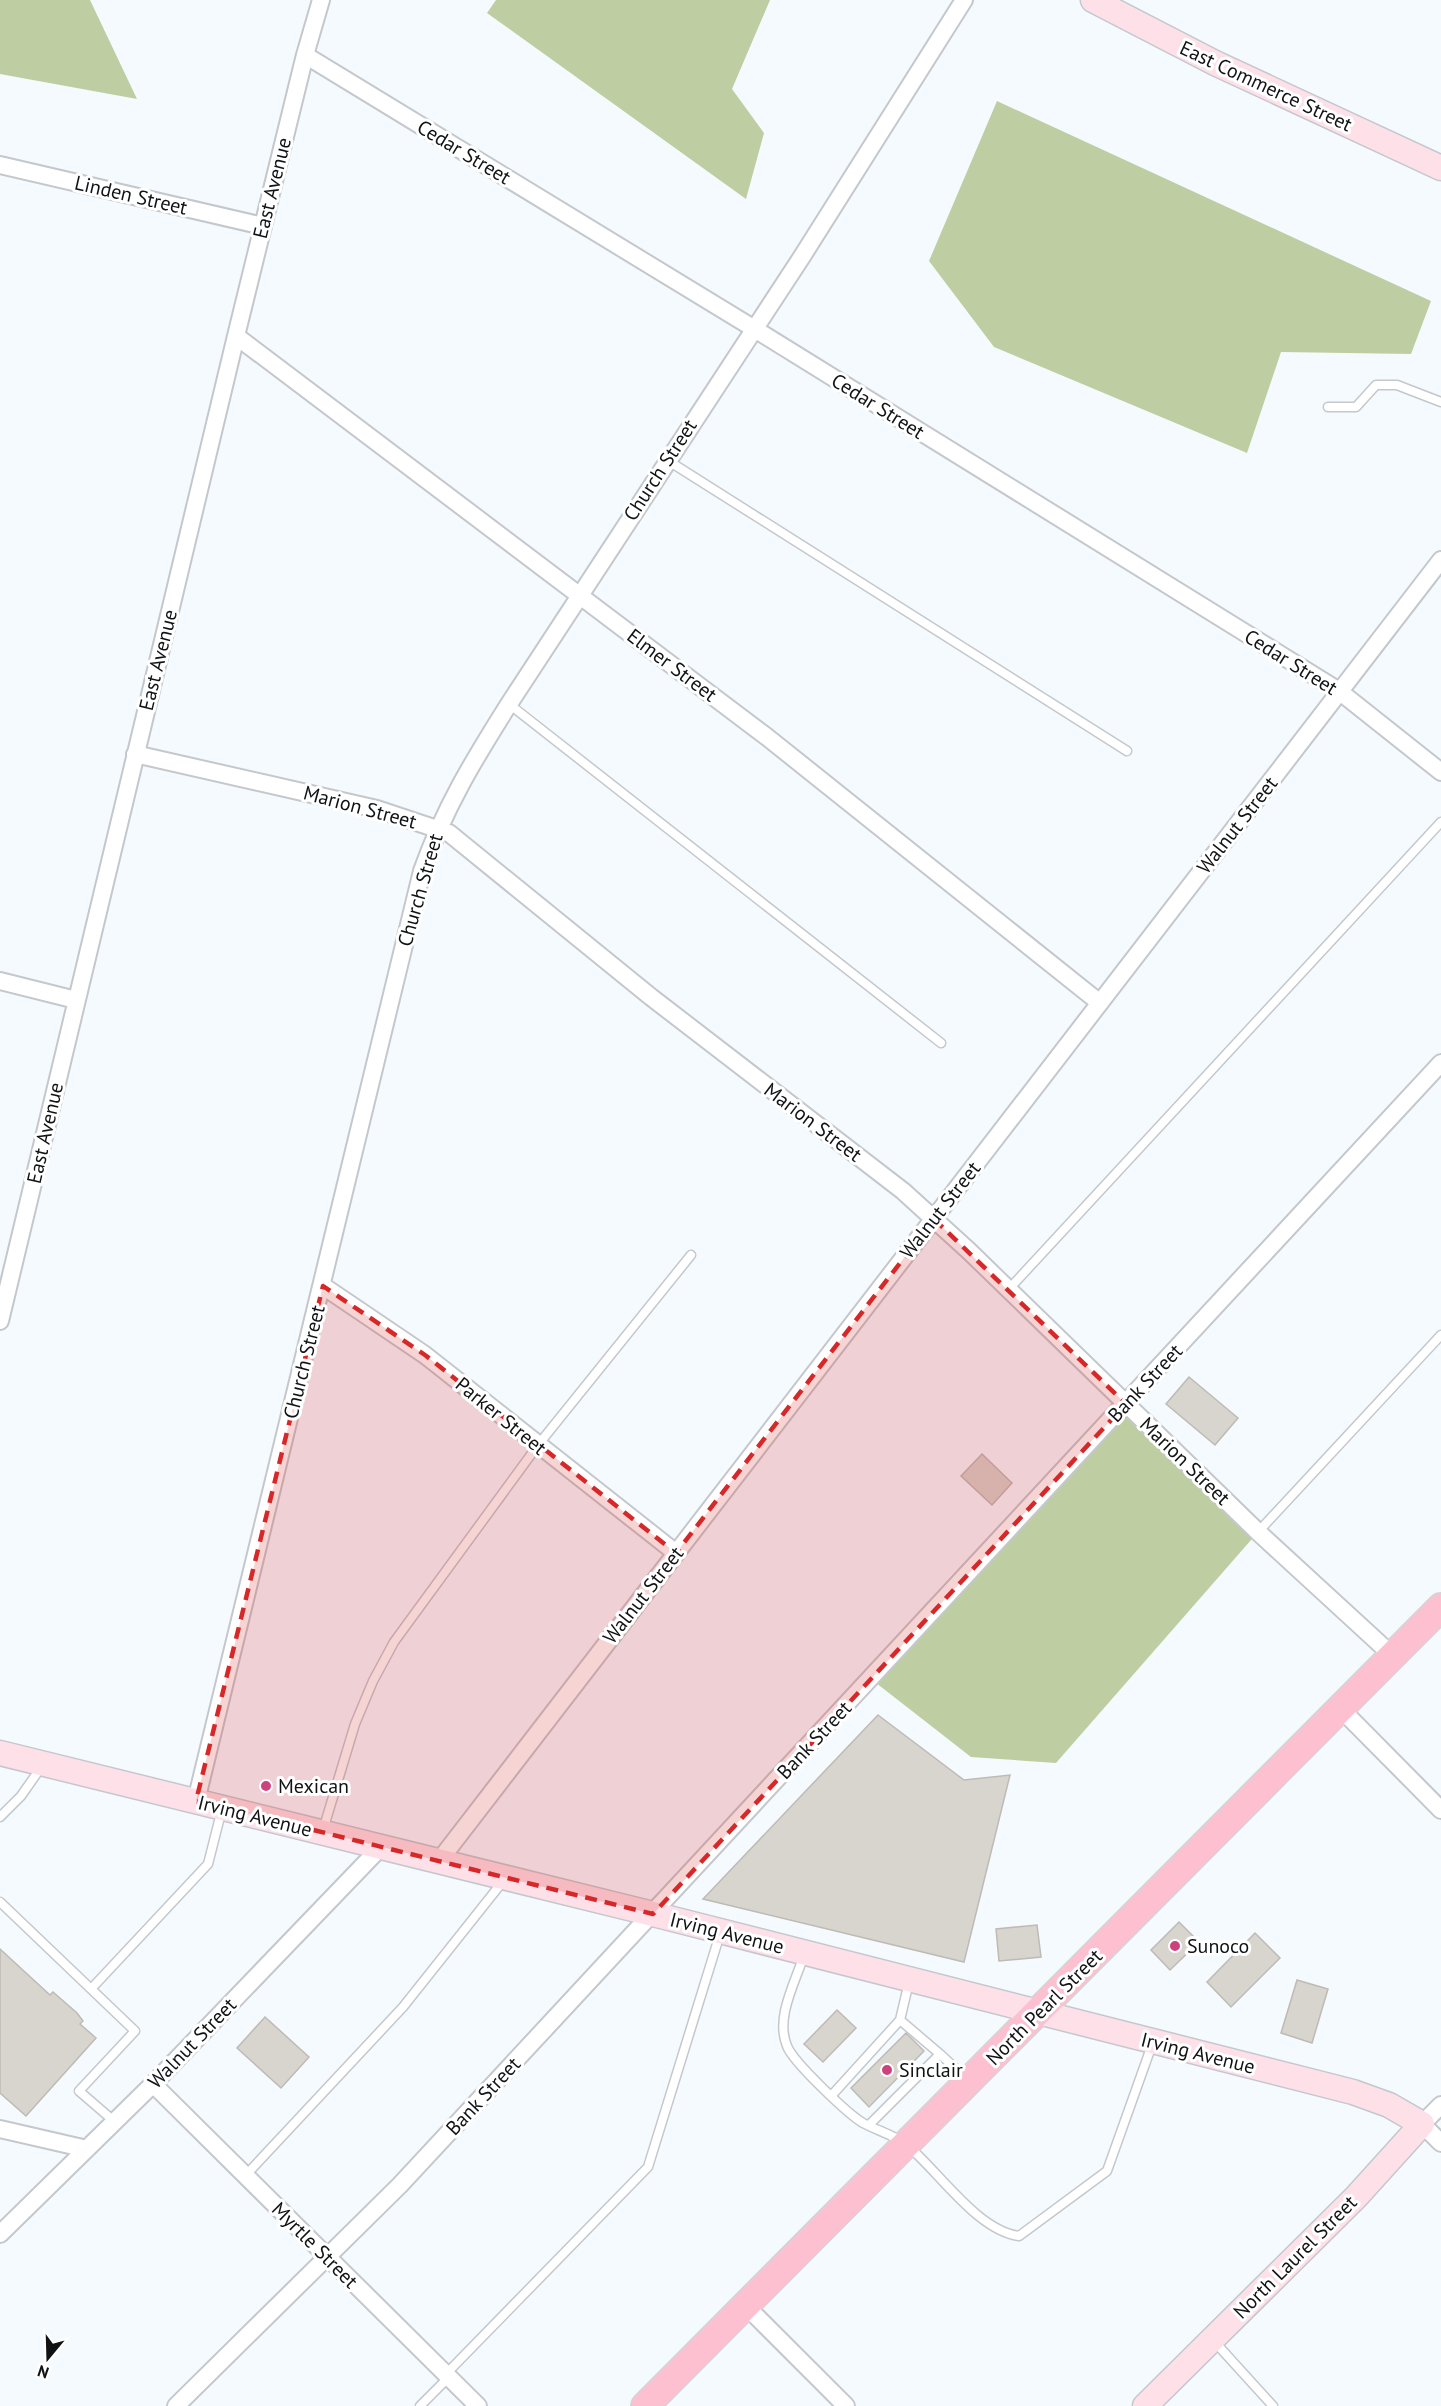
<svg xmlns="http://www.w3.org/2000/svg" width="1441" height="2406" font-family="'PT Sans',sans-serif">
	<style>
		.green { fill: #becea2 }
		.building { fill: #d8d4ce; stroke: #bebab4; stroke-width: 1.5 }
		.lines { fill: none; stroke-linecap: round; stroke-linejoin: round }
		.lane-casing { stroke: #c4c8cd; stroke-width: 11 }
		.street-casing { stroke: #c4c8cd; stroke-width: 20 }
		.secondary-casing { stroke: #c4c8cd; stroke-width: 27 }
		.primary-casing { stroke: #d4d4d5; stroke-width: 30 }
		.lane { stroke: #fff; stroke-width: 8 }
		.street { stroke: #fff; stroke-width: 16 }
		.secondary { stroke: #fee0e8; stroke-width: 24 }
		.primary { stroke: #fdc0d1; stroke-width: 27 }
		.marked { fill: #d62828; fill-opacity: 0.2; stroke: #d62828; stroke-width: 4.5; stroke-dasharray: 12 8; stroke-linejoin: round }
		.poi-dot { fill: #cb427d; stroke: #fff; stroke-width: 2 }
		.labels { text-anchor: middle; stroke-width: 6; stroke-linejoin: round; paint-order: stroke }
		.street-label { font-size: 20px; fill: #101214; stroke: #fff }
		.poi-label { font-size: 20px; fill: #101214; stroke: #fff; text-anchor: start }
	</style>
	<rect width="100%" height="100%" fill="#f5faff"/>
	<!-- green -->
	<path class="green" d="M0 0H90L137 99 0 74Z
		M496 0H770L732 89 764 133 746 199 487 13Z
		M997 101 1431 301 1411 354 1281 352 1247 453 994 347 929 261Z
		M1126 1404 1258 1532 1056 1763 971 1757 871 1679Z"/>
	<!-- building -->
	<path class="building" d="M1189 1377 1238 1418 1215 1445 1166 1404Z
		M982 1454 1012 1483 992 1505 961 1476Z
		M878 1715 964 1780 1010 1775 964 1962 703 1899Z
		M1179 1922 1199 1942 1170 1970 1151 1950Z
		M1037 1925 1041 1957 999 1961 996 1929Z
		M1255 1933 1280 1958 1231 2007 1207 1982Z
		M0 1949 50 1995 53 1992 77 2013 83 2021 80 2024 96 2038 26 2116 0 2093Z
		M1297 1980 1328 1989 1312 2043 1281 2033Z
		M837 2010 856 2028 823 2062 804 2044Z
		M265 2017 309 2057 281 2088 237 2048Z
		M906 2033 924 2051 869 2107 851 2088Z"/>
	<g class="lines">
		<defs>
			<path id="lane" d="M1328 407H1356L1376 385H1397L1441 402
				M667 460 1127 751
				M509 704 941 1043
				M1009 1289 1441 822
				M1258 1532 1441 1335
				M0 1817 21 1796 42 1766
				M323 1830 355 1724 373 1681 394 1642 538 1445 691 1255
				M0 1902 135 2031 79 2091 115 2122
				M804 1955C795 1983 775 2018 787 2046 793 2062 848 2114 863 2123 878 2131 895 2135 908 2146 939 2172 978 2231 1019 2236L1107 2171 1153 2042
				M91 1989 208 1864 222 1809
				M900 2020 909 1982
				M832 2095 900 2020 940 2054
				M869 2125 940 2054 967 2079
				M245 2176 403 2007 504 1880
				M1213 2340 1273 2406
				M446 2374 648 2167 720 1934
				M420 2406 449 2377"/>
			<path id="street" d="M305 55 753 328 1339 691 1441 772
				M0 165 263 226
				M236 336 767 737 1100 1003
				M135 754 377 809 449 833 651 997 903 1191 969 1251 1258 1532 1393 1656
				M0 981 76 1000
				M323 1286 425 1355 676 1553
				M0 1321 236 336 305 55 321 0
				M1341 1709 1441 1810
				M196 1801 422 871C445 807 473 761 509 704L803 255 964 0
				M439 1861 1441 560
				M153 2084 478 2406
				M1441 2105 1422 2124 1441 2143
				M0 2129 87 2149
				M0 2234 153 2084 380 1848
				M746 2306 846 2406
				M176 2406 400 2185 1441 1063"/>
			<path id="secondary" d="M1093 0 1215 63 1441 168
				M0 1753 653 1914 1353 2092 1389 2105 1422 2124 1356 2197 1145 2406"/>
			<path id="primary" d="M645 2406 1441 1607"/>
		</defs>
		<!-- lane casing -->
		<use href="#lane" class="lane-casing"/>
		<!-- street casing -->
		<use href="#street" class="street-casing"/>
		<!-- secondary casing -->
		<use href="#secondary" class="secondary-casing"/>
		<!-- primary casing -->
		<use href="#primary" class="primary-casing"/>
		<!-- lane -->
		<use href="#lane" class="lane"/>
		<!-- street -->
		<use href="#street" class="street"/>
		<!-- secondary -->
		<use href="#secondary" class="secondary"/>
		<!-- primary -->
		<use href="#primary" class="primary"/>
	</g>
	<!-- marked area -->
	<path class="marked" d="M934 1219 1126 1404 653 1914 196 1801 323 1286 425 1355 676 1553Z"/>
	<!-- markers -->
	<g class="poi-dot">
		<circle cx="266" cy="1786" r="6"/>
		<circle cx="1175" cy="1946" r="6"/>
		<circle cx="887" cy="2070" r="6"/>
	</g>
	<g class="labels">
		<!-- street labels -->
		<g class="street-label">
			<text transform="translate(1266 86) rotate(25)" y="7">East Commerce Street</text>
			<text transform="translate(464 152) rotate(31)" y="7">Cedar Street</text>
			<text transform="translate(272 188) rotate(-76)" y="7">East Avenue</text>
			<text transform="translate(131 195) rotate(13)" y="7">Linden Street</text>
			<text transform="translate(878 406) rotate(32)" y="7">Cedar Street</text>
			<text transform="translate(660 470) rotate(-57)" y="7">Church Street</text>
			<text transform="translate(158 660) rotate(-76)" y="7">East Avenue</text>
			<text transform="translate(1291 662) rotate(32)" y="7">Cedar Street</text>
			<text transform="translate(672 665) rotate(37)" y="7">Elmer Street</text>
			<text transform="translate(360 807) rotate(15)" y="7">Marion Street</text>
			<text transform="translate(1237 825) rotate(-52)" y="7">Walnut Street</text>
			<text transform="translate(420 890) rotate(-74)" y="7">Church Street</text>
			<text transform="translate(813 1122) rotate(37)" y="7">Marion Street</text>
			<text transform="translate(45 1133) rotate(-77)" y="7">East Avenue</text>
			<text transform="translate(940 1210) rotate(-52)" y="7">Walnut Street</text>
			<text transform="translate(304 1362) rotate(-76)" y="7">Church Street</text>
			<text transform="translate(1145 1383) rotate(-47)" y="7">Bank Street</text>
			<text transform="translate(501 1416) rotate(39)" y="7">Parker Street</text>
			<text transform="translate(1185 1461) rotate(44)" y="7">Marion Street</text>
			<text transform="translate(643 1595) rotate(-52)" y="7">Walnut Street</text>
			<text transform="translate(814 1740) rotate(-47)" y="7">Bank Street</text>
			<text transform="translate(255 1816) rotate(14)" y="7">Irving Avenue</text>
			<text transform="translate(727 1933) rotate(14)" y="7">Irving Avenue</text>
			<text transform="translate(1044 2007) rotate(-45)" y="7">North Pearl Street</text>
			<text transform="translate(192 2043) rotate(-46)" y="7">Walnut Street</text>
			<text transform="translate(1198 2053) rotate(14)" y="7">Irving Avenue</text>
			<text transform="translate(483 2096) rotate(-47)" y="7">Bank Street</text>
			<text transform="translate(315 2245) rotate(45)" y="7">Myrtle Street</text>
			<text transform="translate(1295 2257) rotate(-45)" y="7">North Laurel Street</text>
		</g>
		<!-- poi labels -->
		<g class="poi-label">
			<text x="278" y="1793">Mexican</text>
			<text x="1187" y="1953">Sunoco</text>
			<text x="899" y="2077">Sinclair</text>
		</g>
	</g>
	<!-- north arrow -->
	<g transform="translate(48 2358) rotate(199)" stroke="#ffffff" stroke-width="4.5" paint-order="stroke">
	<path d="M0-4.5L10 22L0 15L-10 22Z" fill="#101214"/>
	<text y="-9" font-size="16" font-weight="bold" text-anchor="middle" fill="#101214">N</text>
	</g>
</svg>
